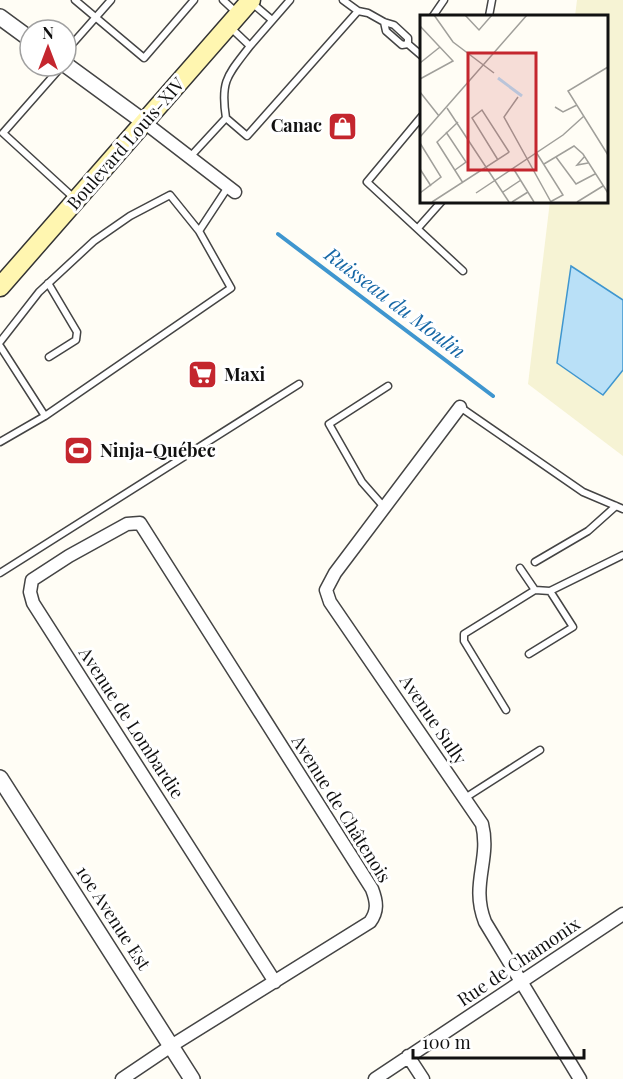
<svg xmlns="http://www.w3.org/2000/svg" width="623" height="1079" font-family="'Playfair Display',serif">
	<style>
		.farmland { fill: #f6f3d4 }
		.water { fill: #b9e0f7; stroke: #3f96cf; stroke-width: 1.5 }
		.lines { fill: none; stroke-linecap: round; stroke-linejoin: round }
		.stream { stroke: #3f96cf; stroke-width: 4 }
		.service-casing { stroke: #444; stroke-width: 9 }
		.minor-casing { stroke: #444; stroke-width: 15 }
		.tertiary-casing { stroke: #444; stroke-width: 18 }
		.secondary-casing { stroke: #333; stroke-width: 21 }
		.service { stroke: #fff; stroke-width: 6 }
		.minor { stroke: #fff; stroke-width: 12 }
		.tertiary { stroke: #fff; stroke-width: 15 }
		.secondary { stroke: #fff6b0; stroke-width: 18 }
		.labels { text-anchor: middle; stroke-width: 6; stroke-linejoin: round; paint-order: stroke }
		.poi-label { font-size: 18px; font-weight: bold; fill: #111; stroke: #fff; text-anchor: start }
		.street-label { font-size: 18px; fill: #111; stroke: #fff }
		.water-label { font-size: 20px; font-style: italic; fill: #1768a6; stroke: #fff }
		.inset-river { fill: none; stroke: #b9e0f7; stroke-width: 3 }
		.inset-road { fill: none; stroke: #a09f9a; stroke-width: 1.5 }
		.view { fill: #c4262e; fill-opacity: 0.15; stroke: #c4262e; stroke-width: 3 }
		.inset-edge { fill: none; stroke: #111; stroke-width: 3 }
	</style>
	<rect width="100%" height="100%" fill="#fffdf5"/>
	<!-- farmland -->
	<path class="farmland" d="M577 0H623V456L528 384 550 201H606V16H575Z"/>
	<!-- water -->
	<path class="water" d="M571 266 623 300V370L603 395 557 363Z"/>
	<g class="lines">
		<!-- stream -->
		<path class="stream" d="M278 234 493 396"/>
		<defs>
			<path id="service" d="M75 0 144 58 194 0
				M223 0 238 14
				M343 0 358 11 368 13 384 22 394 25 408 38V44
				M252 3 272 20
				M433 16 444 0
				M489 16 492 0
				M384 22 386 31 402 45 408 44 422 56
				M231 28 250 46 290 0
				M66 51 111 0
				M62 66 3 133 74 198
				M422 116 367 182 463 271
				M226 118C220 80 228 75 250 46
				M190 157 226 118 247 136 358 11
				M418 228 442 201
				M48 283 77 332 76 340 49 357
				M0 342 39 292 94 241 130 216 170 195 199 231
				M0 346 45 416
				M460 407 583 492 623 509
				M0 442 45 416 231 288 199 231 228 187
				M384 507 362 482 329 424 388 386
				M535 562 588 531 616 506
				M520 568 535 590
				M0 573 299 384
				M529 654 573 627 550 591
				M506 710 464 641V634L535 590 550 591 623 555
				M465 798 540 750"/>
			<path id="minor" d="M144 122 235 192
				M460 407 335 573 326 590 330 602 482 824C491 860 470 884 485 922L580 1079
				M408 1056 423 1079
				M122 1079 171 1046 370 922C378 911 377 902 372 889L140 523 127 524 69 556 32 580 30 592 33 603 275 982
				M375 1079 623 914"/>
			<path id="tertiary" d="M0 17 30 39
				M66 65 144 122
				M0 778 192 1079"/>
			<path id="secondary" d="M0 287 251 0"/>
		</defs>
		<!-- service casing -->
		<use href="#service" class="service-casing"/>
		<!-- minor casing -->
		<use href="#minor" class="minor-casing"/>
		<!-- tertiary casing -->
		<use href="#tertiary" class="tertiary-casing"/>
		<!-- secondary casing -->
		<use href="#secondary" class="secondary-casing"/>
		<!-- service -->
		<use href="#service" class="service"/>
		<!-- minor -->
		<use href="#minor" class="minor"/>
		<!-- tertiary -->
		<use href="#tertiary" class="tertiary"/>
		<!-- secondary -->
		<use href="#secondary" class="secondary"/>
	</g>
	<!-- icons -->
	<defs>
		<symbol id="shop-square" viewBox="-11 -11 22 22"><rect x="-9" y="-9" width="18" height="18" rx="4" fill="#c4262e" stroke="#fff"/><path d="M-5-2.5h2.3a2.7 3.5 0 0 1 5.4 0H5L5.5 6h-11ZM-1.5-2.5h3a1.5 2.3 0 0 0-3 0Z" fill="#fff"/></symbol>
		<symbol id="supermarket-square" viewBox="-11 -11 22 22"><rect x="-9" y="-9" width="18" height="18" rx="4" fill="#c4262e" stroke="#fff"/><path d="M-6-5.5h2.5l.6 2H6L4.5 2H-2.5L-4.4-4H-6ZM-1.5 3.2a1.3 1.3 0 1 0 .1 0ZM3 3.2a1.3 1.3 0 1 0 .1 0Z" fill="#fff"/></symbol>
		<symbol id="stadium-square" viewBox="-11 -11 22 22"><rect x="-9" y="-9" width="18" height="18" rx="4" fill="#c4262e" stroke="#fff"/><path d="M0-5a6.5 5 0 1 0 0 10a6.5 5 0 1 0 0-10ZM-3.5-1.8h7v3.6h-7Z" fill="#fff"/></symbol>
	</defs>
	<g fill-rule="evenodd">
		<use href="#shop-square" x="326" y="110" width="33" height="33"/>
		<use href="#supermarket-square" x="186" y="358" width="33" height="33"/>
		<use href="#stadium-square" x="62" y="434" width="33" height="33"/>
	</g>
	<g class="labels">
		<!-- poi labels -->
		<g class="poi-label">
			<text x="322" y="132" text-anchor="end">Canac</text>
			<text x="224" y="381">Maxi</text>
			<text x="100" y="457">Ninja-Québec</text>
		</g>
		<!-- street labels -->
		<g class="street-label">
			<text transform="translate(126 144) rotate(-49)" y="6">Boulevard Louis-XIV</text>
			<text transform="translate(433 720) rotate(56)" y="6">Avenue Sully</text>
			<text transform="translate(131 723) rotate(57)" y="6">Avenue de Lombardie</text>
			<text transform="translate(341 809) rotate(58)" y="6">Avenue de Châtenois</text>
			<text transform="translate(113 918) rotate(57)" y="6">10e Avenue Est</text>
			<text transform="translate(519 962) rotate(-34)" y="6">Rue de Chamonix</text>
		</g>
		<!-- water labels -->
		<g class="water-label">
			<text transform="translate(395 303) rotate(37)" y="7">Ruisseau du Moulin</text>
		</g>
	</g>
	<!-- overview -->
	<g transform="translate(420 15)">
		<rect width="188" height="188" fill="#fffdf5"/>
		<path class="inset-river" d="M78 63 102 81"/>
		<path class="inset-road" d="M14 0 33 27 74 58M45 0 59 15 72 0M0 11 33 46 0 64M0 48 20 32M188 52 148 76 188 140M0 77 19 101M98 82 84 102 131 187M135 92 143 97 157 90M27 93 89 187M38 107 17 127 43 168M26 117 46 147 35 155M0 122 107 0M0 128 21 162 0 178M116 137 143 180 130 187M165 141 157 150 168 148M136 142 156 169 175 159M124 149 154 131 163 139 188 178M93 153 114 187M0 154 11 171M83 177 101 165M56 178 143 120 164 101M12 187 88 138 89 137 62 95 52 103 78 145M92 187 108 177M157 187 183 171"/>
		<path class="view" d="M48 38H116V155H48Z"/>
		<rect width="188" height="188" class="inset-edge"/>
	</g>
	<!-- north arrow -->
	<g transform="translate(48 48)"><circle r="28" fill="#ffffff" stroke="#a0a0a0" stroke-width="1.5"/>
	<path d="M0-4.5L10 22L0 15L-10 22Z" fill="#c4262e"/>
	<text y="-9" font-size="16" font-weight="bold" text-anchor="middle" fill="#111111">N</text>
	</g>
	<!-- scale -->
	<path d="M413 1049v9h171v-9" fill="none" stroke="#111111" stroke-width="3"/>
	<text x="422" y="1049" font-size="18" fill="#111111" stroke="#ffffff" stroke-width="4.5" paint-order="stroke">100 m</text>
</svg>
